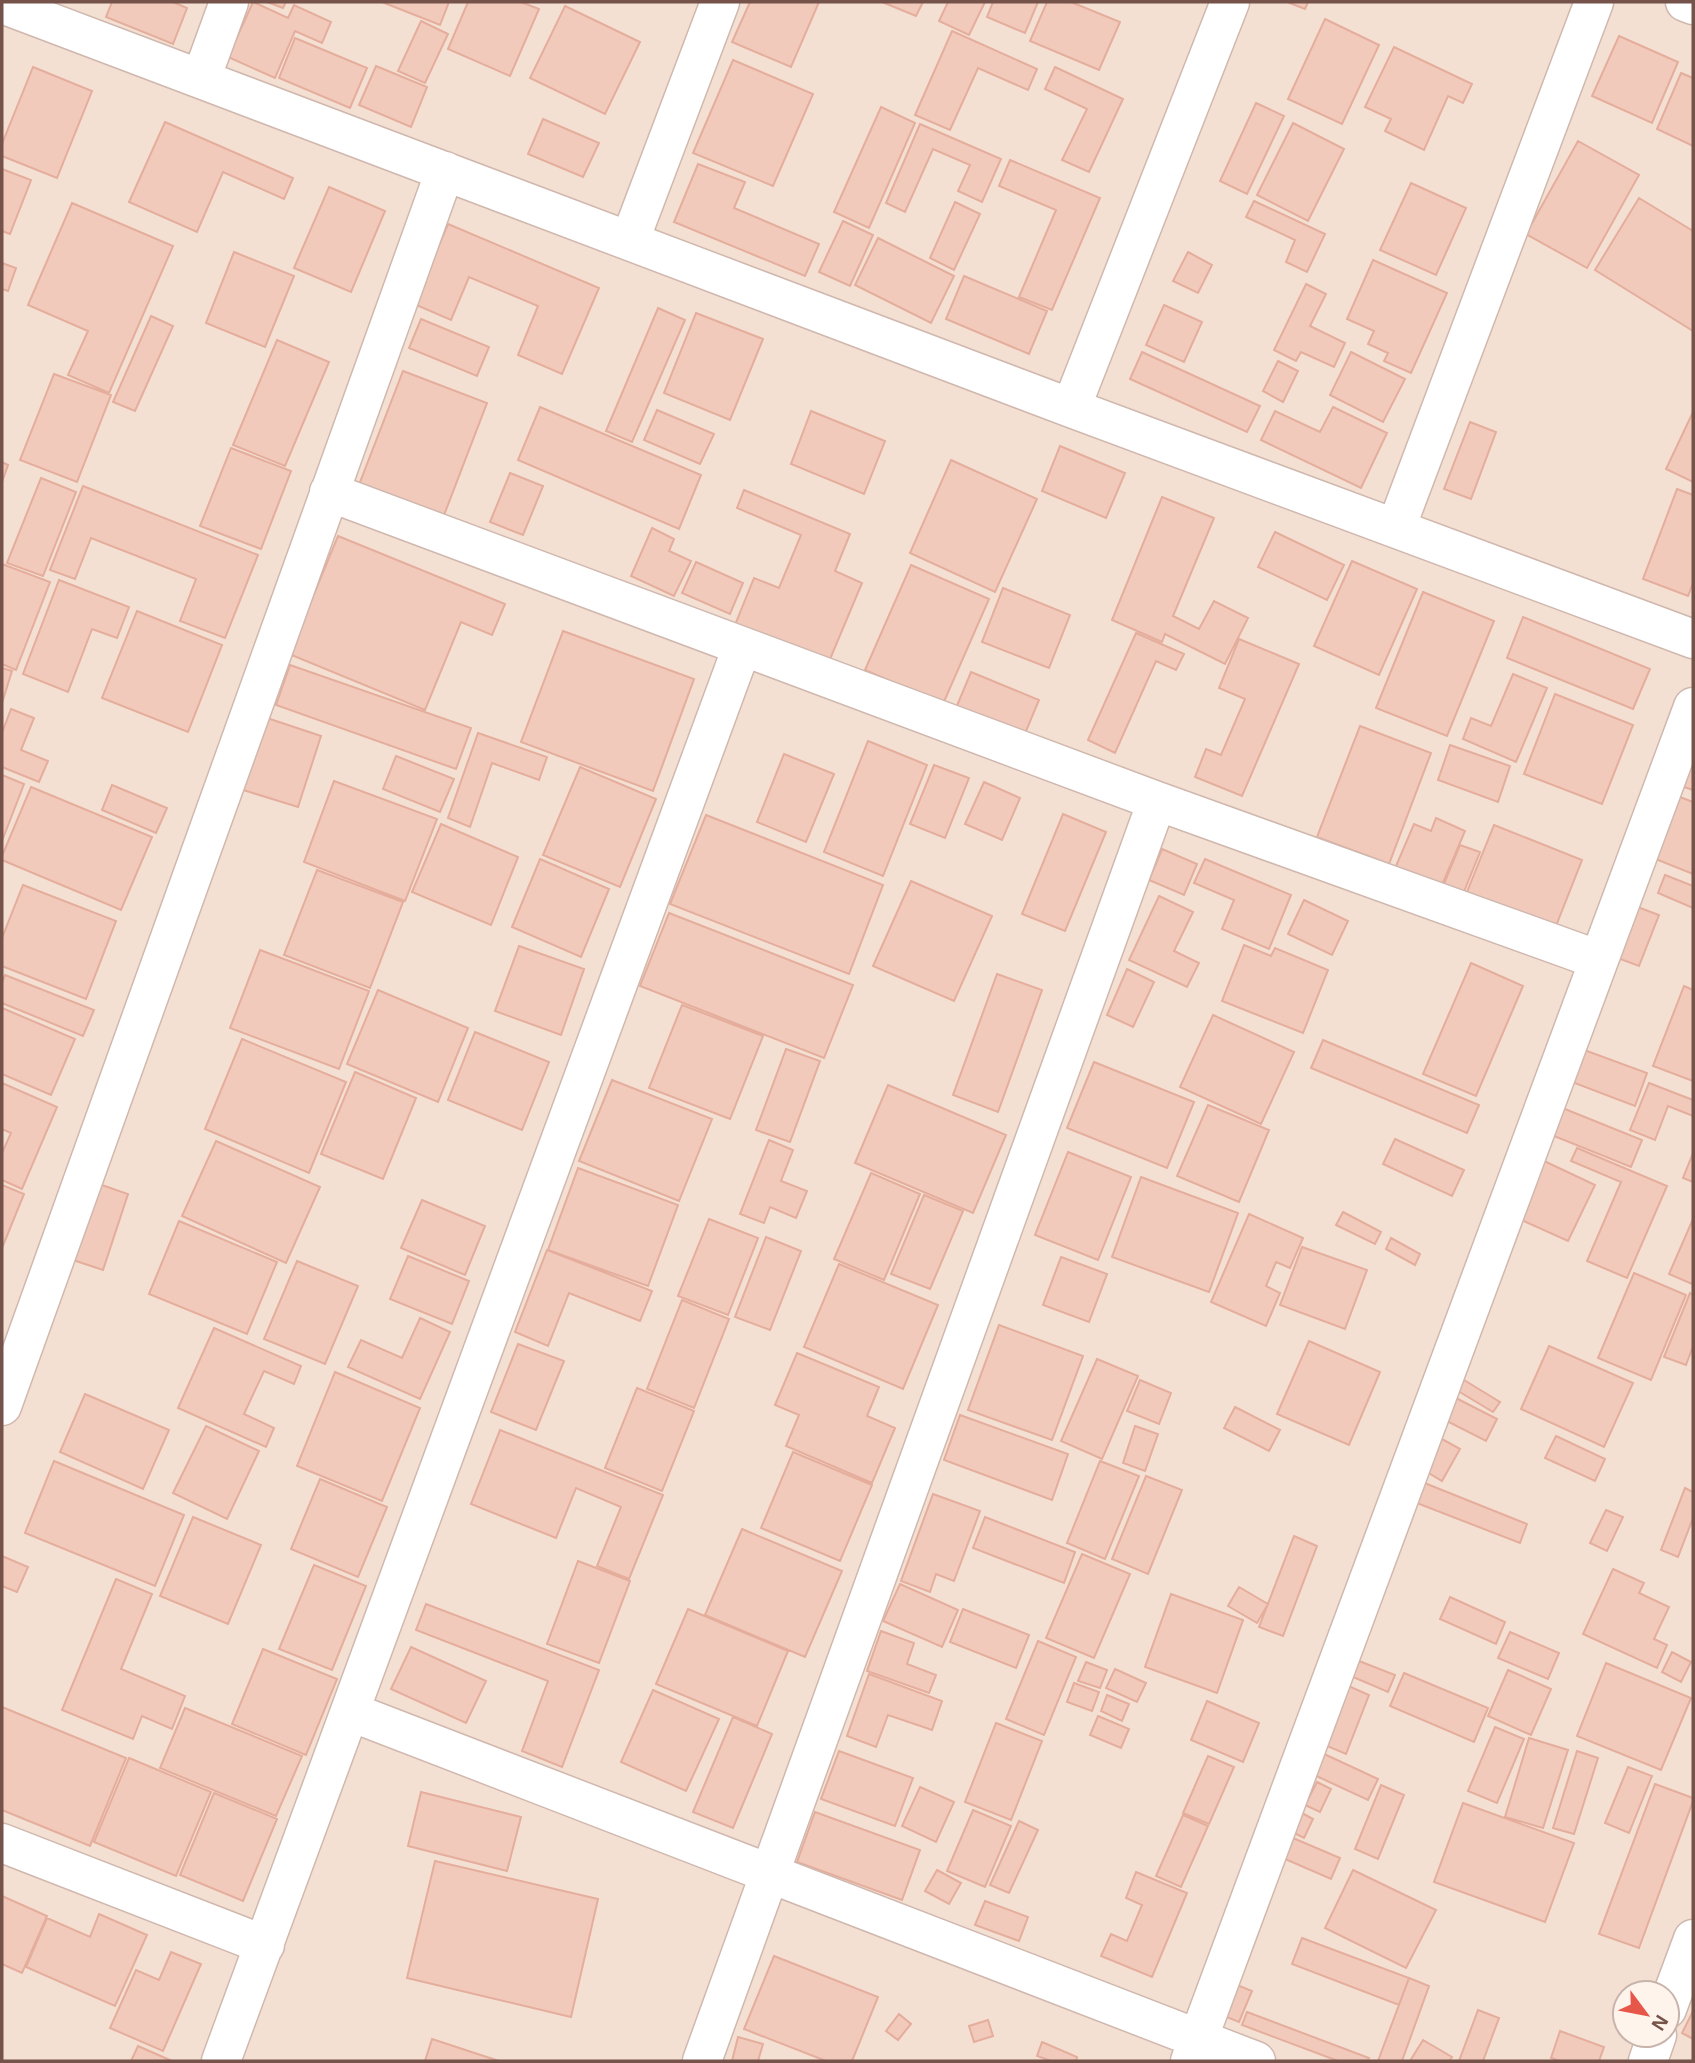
<svg xmlns="http://www.w3.org/2000/svg" width="1695" height="2063" font-family="Arial,sans-serif">
	<style>
		.residential { fill: #f4e0d3; fill-rule: evenodd }
		.building { fill: #f2cabc; stroke: #e4ad9c; stroke-width: 2 }
		.lines { fill: none; stroke-linecap: round; stroke-linejoin: round }
		.minor-casing { stroke: #d0b8ae; stroke-width: 41 }
		.minor { stroke: #fff; stroke-width: 38 }
	</style>
	<rect width="100%" height="100%" fill="#fcf0e5"/>
	<!-- residential -->
	<path class="residential" d="M2 2H1693V2061H2ZM1625 1993H1667V2035H1625Z"/>
	<!-- building -->
	<path class="building" d="M112 2H173L187 8 173 44 106 17Z
		M253 2 288 18 294 5 331 22 322 43 295 31 275 78 228 57Z
		M267 2H286L283 8Z
		M382 2H449L440 25Z
		M468 2H521L539 9 510 76 448 49Z
		M750 2H819L791 67 732 42Z
		M882 2H923L916 16Z
		M948 2H985L969 35 939 21Z
		M993 2H1038L1025 33 987 17Z
		M1047 2H1071L1120 22 1099 70 1030 41Z
		M1287 2H1308L1305 9Z
		M565 6 640 42 605 114 530 78Z
		M1325 19 1379 45 1342 124 1288 99Z
		M421 21 448 34 425 83 398 71Z
		M952 31 1037 69 1028 90 978 68 950 130 915 115Z
		M1619 36 1678 62 1652 123 1592 96Z
		M295 38 367 68 350 108 279 78Z
		M1394 47 1472 84 1463 103 1448 96 1424 150 1385 131 1391 119 1365 107Z
		M733 60 813 94 773 186 693 153Z
		M376 66 427 87 411 127 359 105Z
		M33 67 92 91 57 178 2 156V144Z
		M1055 67 1123 99 1089 172 1062 160 1087 109 1045 89Z
		M1681 73 1693 78V146L1657 129Z
		M1256 103 1284 116 1247 194 1220 181Z
		M881 107 915 123 869 228 834 212Z
		M543 119 599 143 583 177 528 154Z
		M165 122 293 178 284 199 223 172 197 232 129 202Z
		M1293 123 1344 149 1308 221 1257 195Z
		M920 124 1001 159 982 202 958 191 970 165 933 149 905 212 886 203Z
		M1578 141 1639 175 1587 268 1526 234Z
		M1010 160 1100 198 1052 310 1019 297 1056 210 999 186Z
		M698 164 745 182 734 208 819 244 805 276 674 222Z
		M2 169 31 180 10 234 2 231Z
		M1411 183 1466 208 1436 275 1380 250Z
		M329 187 385 211 351 292 294 268Z
		M1639 198 1693 231V331L1595 270Z
		M1254 201 1325 234 1307 272 1286 262 1295 240 1246 217Z
		M955 202 980 214 954 270 930 258Z
		M72 203 173 246 109 393 68 375 88 331 28 305Z
		M843 221 873 235 850 286 819 272Z
		M448 224 599 288 562 374 518 355 538 306 469 277 451 320 414 304Z
		M878 238 954 276 931 323 855 285Z
		M234 252 294 276 265 347 206 323Z
		M1188 252 1212 265 1198 293 1173 281Z
		M1373 260 1447 293 1411 373 1384 361 1388 353 1368 344 1374 331 1347 319Z
		M2 263 16 268 8 291 2 289Z
		M964 276 1047 311 1029 354 946 319Z
		M1306 284 1326 294 1310 326 1345 343 1334 367 1301 352 1296 361 1274 350Z
		M1164 305 1202 322 1184 362 1146 345Z
		M658 308 685 320 632 442 606 431Z
		M696 313 763 339 730 420 664 393Z
		M151 316 173 326 135 411 113 402Z
		M421 319 489 347 477 376 409 348Z
		M277 340 329 362 285 466 233 445Z
		M1142 352 1260 406 1247 432 1130 379Z
		M1351 352 1405 379 1383 422 1330 395Z
		M1278 361 1298 371 1283 402 1263 391Z
		M403 371 487 403 441 523 357 490Z
		M54 374 111 395 77 482 20 460Z
		M540 407 701 475 679 529 518 460Z
		M1333 407 1387 433 1361 488 1261 440 1275 411 1320 432Z
		M657 410 714 434 700 464 644 440Z
		M811 411 885 441 864 494 791 464Z
		M1693 412V482L1666 469Z
		M1470 422 1496 432 1471 499 1444 489Z
		M1060 446 1125 473 1106 518 1042 491Z
		M231 448 291 471 261 549 200 526Z
		M951 460 1037 499 995 592 910 553Z
		M2 462 8 465 2 482Z
		M510 473 543 486 523 535 490 522Z
		M41 478 76 492 43 576 7 563Z
		M83 486 258 555 225 638 180 621 196 579 91 538 75 579 50 570Z
		M1677 489 1693 495V583L1688 596 1643 579Z
		M744 490 850 534 835 571 862 583 828 664 735 625 754 578 779 588 801 535 737 508Z
		M1162 497 1214 518 1173 616 1199 629 1214 601 1248 618 1225 664 1165 634 1162 642 1112 620Z
		M652 528 674 539 669 551 691 561 674 596 631 576Z
		M1275 532 1344 565 1327 600 1258 567Z
		M338 536 505 604 492 635 461 622 425 710 289 654Z
		M1352 561 1417 589 1379 675 1314 646Z
		M696 562 743 583 730 614 682 593Z
		M2 564 50 582 16 670 2 664Z
		M911 565 989 599 943 704 865 670Z
		M59 580 129 607 117 638 92 629 68 692 23 674Z
		M1003 588 1070 615 1049 668 982 642Z
		M1423 592 1494 621 1447 736 1376 708Z
		M137 611 222 645 188 732 102 698Z
		M1523 617 1650 669 1633 709 1507 658Z
		M563 631 694 679 653 791 521 742Z
		M1136 633 1184 654 1176 670 1156 661 1115 753 1088 740Z
		M1239 639 1299 664 1242 796 1195 777 1206 749 1221 755 1245 699 1219 688Z
		M290 665 471 728 456 769 276 705Z
		M2 668 12 671 2 703Z
		M971 672 1039 700 1024 736 956 708Z
		M1513 674 1547 688 1516 762 1463 739 1471 718 1491 726Z
		M1555 694 1633 725 1602 804 1524 774Z
		M11 709 34 718 21 750 48 761 39 782 2 767V733Z
		M264 717 321 736 298 807 240 789Z
		M1360 726 1431 753 1389 864 1317 837Z
		M478 733 547 757 539 780 492 763 470 827 448 818Z
		M1693 736V790L1675 784Z
		M868 741 927 765 883 876 824 852Z
		M1450 745 1510 766 1498 802 1438 780Z
		M784 754 834 774 806 842 757 822Z
		M396 756 454 779 440 812 383 789Z
		M934 765 969 778 945 838 910 824Z
		M580 767 656 799 620 887 543 855Z
		M2 775 24 784 2 841Z
		M334 781 437 819 405 901 304 862Z
		M984 782 1020 798 1002 840 965 824Z
		M112 785 167 808 156 833 102 810Z
		M31 787 152 837 121 910 2 860V856Z
		M1672 794 1693 802V874L1648 856Z
		M1063 814 1106 832 1065 931 1022 914Z
		M706 815 883 885 849 974 670 904Z
		M1436 818 1465 831 1439 892 1393 873 1414 824 1431 831Z
		M441 824 518 857 491 925 412 892Z
		M1494 825 1582 860 1554 931 1465 897Z
		M1460 845 1480 852 1461 899 1441 891Z
		M1162 849 1197 864 1184 895 1149 880Z
		M540 859 609 889 581 957 512 927Z
		M1205 859 1291 895 1269 949 1222 929 1234 900 1194 883Z
		M317 870 403 902 370 988 284 955Z
		M1665 875 1693 886V908L1658 893Z
		M911 881 992 916 954 1001 873 966Z
		M23 885 116 921 86 999 2 966V938Z
		M1159 896 1193 912 1174 951 1199 963 1187 987 1129 960Z
		M1304 900 1348 921 1332 955 1288 934Z
		M1627 903 1659 915 1639 966 1607 954Z
		M669 913 853 985 824 1058 640 986Z
		M1244 945 1271 956 1275 948 1328 970 1303 1033 1222 1001Z
		M519 946 584 969 561 1035 495 1011Z
		M260 950 369 991 339 1069 230 1028Z
		M1471 963 1523 986 1476 1096 1423 1074Z
		M1127 969 1154 982 1133 1027 1107 1015Z
		M997 974 1042 990 998 1112 953 1095Z
		M5 975 94 1010 83 1036 2 1003V983Z
		M1684 986 1693 990V1081L1653 1066Z
		M378 990 468 1028 438 1102 347 1064Z
		M682 1005 763 1036 730 1119 649 1088Z
		M2 1008 75 1039 51 1095 2 1074Z
		M1213 1015 1294 1052 1261 1124 1180 1087Z
		M475 1032 549 1062 522 1130 448 1100Z
		M242 1039 346 1082 309 1173 205 1129Z
		M1323 1040 1479 1105 1467 1133 1311 1068Z
		M1576 1047 1647 1073 1635 1106 1564 1079Z
		M786 1049 820 1061 790 1142 756 1130Z
		M1094 1062 1194 1102 1167 1168 1067 1128Z
		M355 1072 416 1098 383 1179 321 1154Z
		M612 1080 712 1119 679 1201 579 1161Z
		M2 1083 57 1107 22 1189 2 1180V1153L11 1133 2 1129Z
		M1649 1083 1693 1100V1116L1668 1106 1655 1140 1630 1130Z
		M888 1085 1006 1135 973 1213 855 1163Z
		M1208 1105 1269 1130 1239 1202 1177 1176Z
		M1555 1105 1642 1140 1631 1167 1544 1132Z
		M1395 1139 1464 1170 1452 1196 1383 1164Z
		M769 1140 793 1150 781 1181 807 1191 796 1218 770 1207 764 1223 740 1214Z
		M216 1141 320 1187 286 1263 182 1216Z
		M1577 1148 1667 1186 1627 1278 1587 1261 1621 1182 1571 1161Z
		M1068 1152 1131 1177 1098 1260 1035 1235Z
		M1693 1153V1182L1683 1178Z
		M1542 1160 1595 1185 1568 1241 1515 1217Z
		M578 1168 678 1205 648 1286 548 1250Z
		M871 1173 920 1194 884 1280 834 1259Z
		M1141 1177 1238 1213 1209 1292 1112 1257Z
		M99 1184 128 1194 103 1270 73 1260Z
		M2 1185 24 1194 2 1248Z
		M924 1195 963 1211 930 1289 891 1274Z
		M422 1200 485 1226 465 1275 401 1248Z
		M1343 1212 1381 1232 1375 1244 1336 1225Z
		M1249 1214 1303 1238 1290 1268 1276 1262 1266 1286 1280 1293 1266 1326 1211 1302Z
		M709 1219 758 1238 728 1315 678 1296Z
		M1693 1219V1282L1692 1284 1669 1274Z
		M179 1221 277 1262 247 1334 149 1294Z
		M766 1237 801 1251 770 1330 735 1317Z
		M1391 1238 1420 1254 1415 1265 1386 1249Z
		M1302 1247 1367 1270 1345 1329 1280 1305Z
		M547 1250 652 1291 640 1321 569 1293 548 1346 515 1332Z
		M408 1256 469 1281 452 1324 390 1299Z
		M1061 1257 1107 1274 1089 1322 1043 1305Z
		M297 1261 358 1286 325 1364 264 1339Z
		M839 1264 938 1305 903 1389 804 1347Z
		M1634 1273 1686 1295 1651 1380 1598 1358Z
		M1690 1293 1693 1295V1346L1686 1365 1664 1357Z
		M682 1300 729 1319 694 1408 647 1389Z
		M420 1318 450 1332 420 1399 348 1367 361 1340 402 1358Z
		M999 1325 1083 1356 1052 1440 968 1410Z
		M214 1328 301 1366 294 1384 264 1371 244 1414 274 1428 266 1447 178 1408Z
		M1309 1341 1380 1372 1349 1445 1277 1414Z
		M518 1344 564 1361 536 1430 491 1412Z
		M1549 1346 1633 1383 1604 1447 1521 1409Z
		M797 1353 879 1387 867 1416 895 1428 872 1483 786 1446 799 1415 775 1405Z
		M1097 1359 1138 1376 1102 1459 1061 1441Z
		M335 1372 420 1408 382 1501 297 1466Z
		M1459 1377 1500 1402 1493 1412 1453 1388Z
		M1140 1380 1171 1393 1159 1424 1127 1411Z
		M637 1388 694 1411 662 1491 605 1468Z
		M85 1394 169 1430 143 1489 60 1452Z
		M1450 1395 1497 1419 1486 1441 1439 1417Z
		M1235 1407 1280 1430 1269 1451 1224 1428Z
		M960 1415 1068 1454 1052 1500 944 1460Z
		M206 1426 259 1451 227 1519 173 1493Z
		M1135 1426 1158 1434 1145 1471 1123 1463Z
		M500 1430 663 1495 629 1579 597 1566 621 1507 576 1488 556 1538 471 1504Z
		M1556 1436 1605 1459 1595 1481 1545 1458Z
		M1440 1438 1460 1449 1442 1481 1422 1469Z
		M793 1452 872 1485 840 1561 761 1528Z
		M54 1461 184 1515 155 1586 25 1533Z
		M1100 1461 1139 1476 1105 1559 1067 1543Z
		M1146 1476 1182 1490 1148 1574 1112 1559Z
		M320 1479 387 1507 358 1577 291 1549Z
		M1417 1480 1527 1524 1520 1543 1409 1500Z
		M1685 1488 1693 1492V1518L1678 1557 1661 1550Z
		M933 1494 980 1511 954 1581 936 1574 930 1592 901 1581Z
		M1606 1510 1623 1517 1607 1551 1590 1543Z
		M193 1517 261 1545 228 1624 160 1596Z
		M985 1517 1075 1552 1064 1583 973 1548Z
		M742 1529 842 1571 805 1657 705 1615Z
		M1294 1536 1317 1546 1283 1636 1259 1627Z
		M1082 1554 1130 1574 1094 1658 1046 1638Z
		M2 1556 28 1567 17 1592 2 1586Z
		M578 1561 630 1581 599 1663 547 1644Z
		M314 1565 366 1586 332 1670 279 1649Z
		M1613 1569 1644 1583 1639 1593 1669 1607 1654 1639 1667 1645 1657 1668 1583 1634Z
		M116 1579 152 1594 121 1669 185 1696 172 1729 142 1716 133 1739 62 1710Z
		M900 1584 958 1610 942 1647 883 1621Z
		M1239 1587 1268 1604 1257 1623 1228 1606Z
		M1171 1594 1243 1620 1217 1693 1145 1667Z
		M1450 1597 1505 1622 1496 1644 1440 1619Z
		M426 1604 599 1670 562 1767 522 1751 548 1681 416 1630Z
		M688 1609 788 1651 757 1726 656 1684Z
		M963 1609 1029 1635 1016 1668 950 1642Z
		M881 1631 914 1643 907 1664 936 1675 929 1693 867 1671Z
		M1510 1632 1559 1653 1548 1679 1498 1658Z
		M1038 1641 1076 1657 1044 1735 1006 1719Z
		M411 1647 486 1681 466 1723 391 1689Z
		M263 1649 337 1679 306 1755 232 1724Z
		M1672 1652 1691 1662 1681 1682 1662 1672Z
		M1359 1661 1395 1675 1388 1692 1353 1677Z
		M1086 1662 1107 1670 1100 1688 1078 1681Z
		M1606 1663 1691 1698 1661 1770 1577 1736Z
		M1115 1669 1146 1683 1137 1702 1106 1688Z
		M1508 1670 1551 1689 1531 1735 1488 1716Z
		M1404 1673 1488 1708 1474 1742 1390 1706Z
		M869 1674 942 1701 932 1730 888 1715 876 1747 847 1736Z
		M1074 1683 1099 1692 1092 1711 1067 1702Z
		M1344 1684 1369 1695 1346 1754 1320 1743Z
		M653 1690 719 1719 686 1791 621 1762Z
		M1107 1695 1129 1704 1122 1721 1101 1711Z
		M1207 1701 1259 1723 1243 1762 1191 1740Z
		M2 1707 126 1758 90 1846 2 1810Z
		M185 1708 302 1756 276 1816 160 1768Z
		M1098 1716 1129 1729 1121 1748 1090 1735Z
		M733 1717 772 1734 733 1828 693 1812Z
		M996 1723 1042 1741 1011 1820 965 1802Z
		M1495 1727 1524 1739 1497 1803 1468 1791Z
		M1529 1738 1568 1750 1543 1828 1505 1817Z
		M839 1751 913 1778 895 1826 821 1799Z
		M1577 1751 1598 1758 1574 1834 1553 1828Z
		M1322 1753 1378 1779 1368 1800 1312 1774Z
		M1208 1756 1234 1767 1209 1824 1183 1813Z
		M129 1758 211 1792 176 1876 94 1842Z
		M1628 1767 1652 1776 1629 1833 1605 1823Z
		M1317 1782 1331 1789 1320 1812 1305 1805Z
		M1655 1784 1693 1798V1801L1639 1948 1599 1934Z
		M1381 1785 1404 1795 1378 1859 1355 1849Z
		M920 1787 954 1802 936 1842 902 1826Z
		M421 1792 521 1817 507 1871 408 1846Z
		M214 1793 277 1819 243 1901 180 1875Z
		M1463 1803 1574 1843 1545 1922 1434 1882Z
		M973 1810 1011 1826 985 1887 947 1871Z
		M815 1812 920 1850 902 1900 797 1862Z
		M1300 1812 1313 1819 1304 1838 1290 1831Z
		M1183 1815 1208 1826 1181 1887 1156 1876Z
		M1019 1821 1038 1830 1009 1893 990 1885Z
		M1286 1835 1340 1858 1331 1879 1278 1856Z
		M435 1861 598 1899 571 2017 407 1978Z
		M937 1870 961 1883 949 1904 925 1891Z
		M1353 1870 1436 1910 1406 1968 1325 1928Z
		M1136 1872 1187 1893 1152 1977 1101 1956 1111 1934 1127 1941 1142 1905 1126 1898Z
		M2 1896 47 1916 22 1973 2 1964Z
		M985 1901 1028 1917 1019 1941 975 1925Z
		M99 1914 147 1935 115 2006 26 1967 47 1918 90 1937Z
		M1302 1938 1409 1978 1399 2005 1292 1964Z
		M171 1952 201 1964 163 2051 110 2028 136 1970 159 1980Z
		M774 1956 878 1997 852 2061H826L744 2029Z
		M1409 1978 1429 1986 1402 2061H1378Z
		M1232 1983 1252 1991 1239 2022 1219 2014Z
		M1478 2010 1499 2018 1483 2061H1459Z
		M1693 2011V2039L1682 2033Z
		M1247 2012 1369 2058 1367 2061H1338L1242 2025Z
		M899 2014 911 2024 898 2040 886 2031Z
		M988 2020 993 2036 974 2042 969 2026Z
		M1560 2031 1604 2047 1599 2061H1560L1551 2058Z
		M738 2037 763 2044 758 2061H732Z
		M432 2039 499 2061H425Z
		M1423 2040 1452 2057 1449 2061H1410Z
		M1042 2042 1077 2057 1076 2061H1051L1037 2056Z
		M138 2046 172 2061H131Z"/>
	<g class="lines">
		<defs>
			<path id="minor" d="M1685 2 1693 5
				M2 4 1071 408 1693 639
				M201 79 229 2
				M630 240 720 2
				M1071 408 1230 2
				M329 492 1157 801 1599 960
				M1396 528 1594 2
				M2 1406 445 171
				M351 1712 1256 2061
				M2 1843 265 1945
				M1667 2009 1693 1939
				M221 2061 742 647
				M702 2061 1157 801
				M1190 2061 1693 707
				M1648 2061 1657 2035"/>
		</defs>
		<!-- minor casing -->
		<use href="#minor" class="minor-casing"/>
		<!-- minor -->
		<use href="#minor" class="minor"/>
	</g>
	<!-- border -->
	<rect width="1695" height="2063" fill="none" stroke="#75534a" stroke-width="7"/>
	<!-- north arrow -->
	<g transform="translate(1646 2014) rotate(122)"><circle r="33" fill="#fff4eb" stroke="#c8b4ab" stroke-width="2"/>
	<path d="M0-5L12 26L0 18L-12 26Z" fill="#e65649"/>
	<text y="-10" font-size="19" font-weight="bold" text-anchor="middle" fill="#75534a">N</text>
	</g>
</svg>
